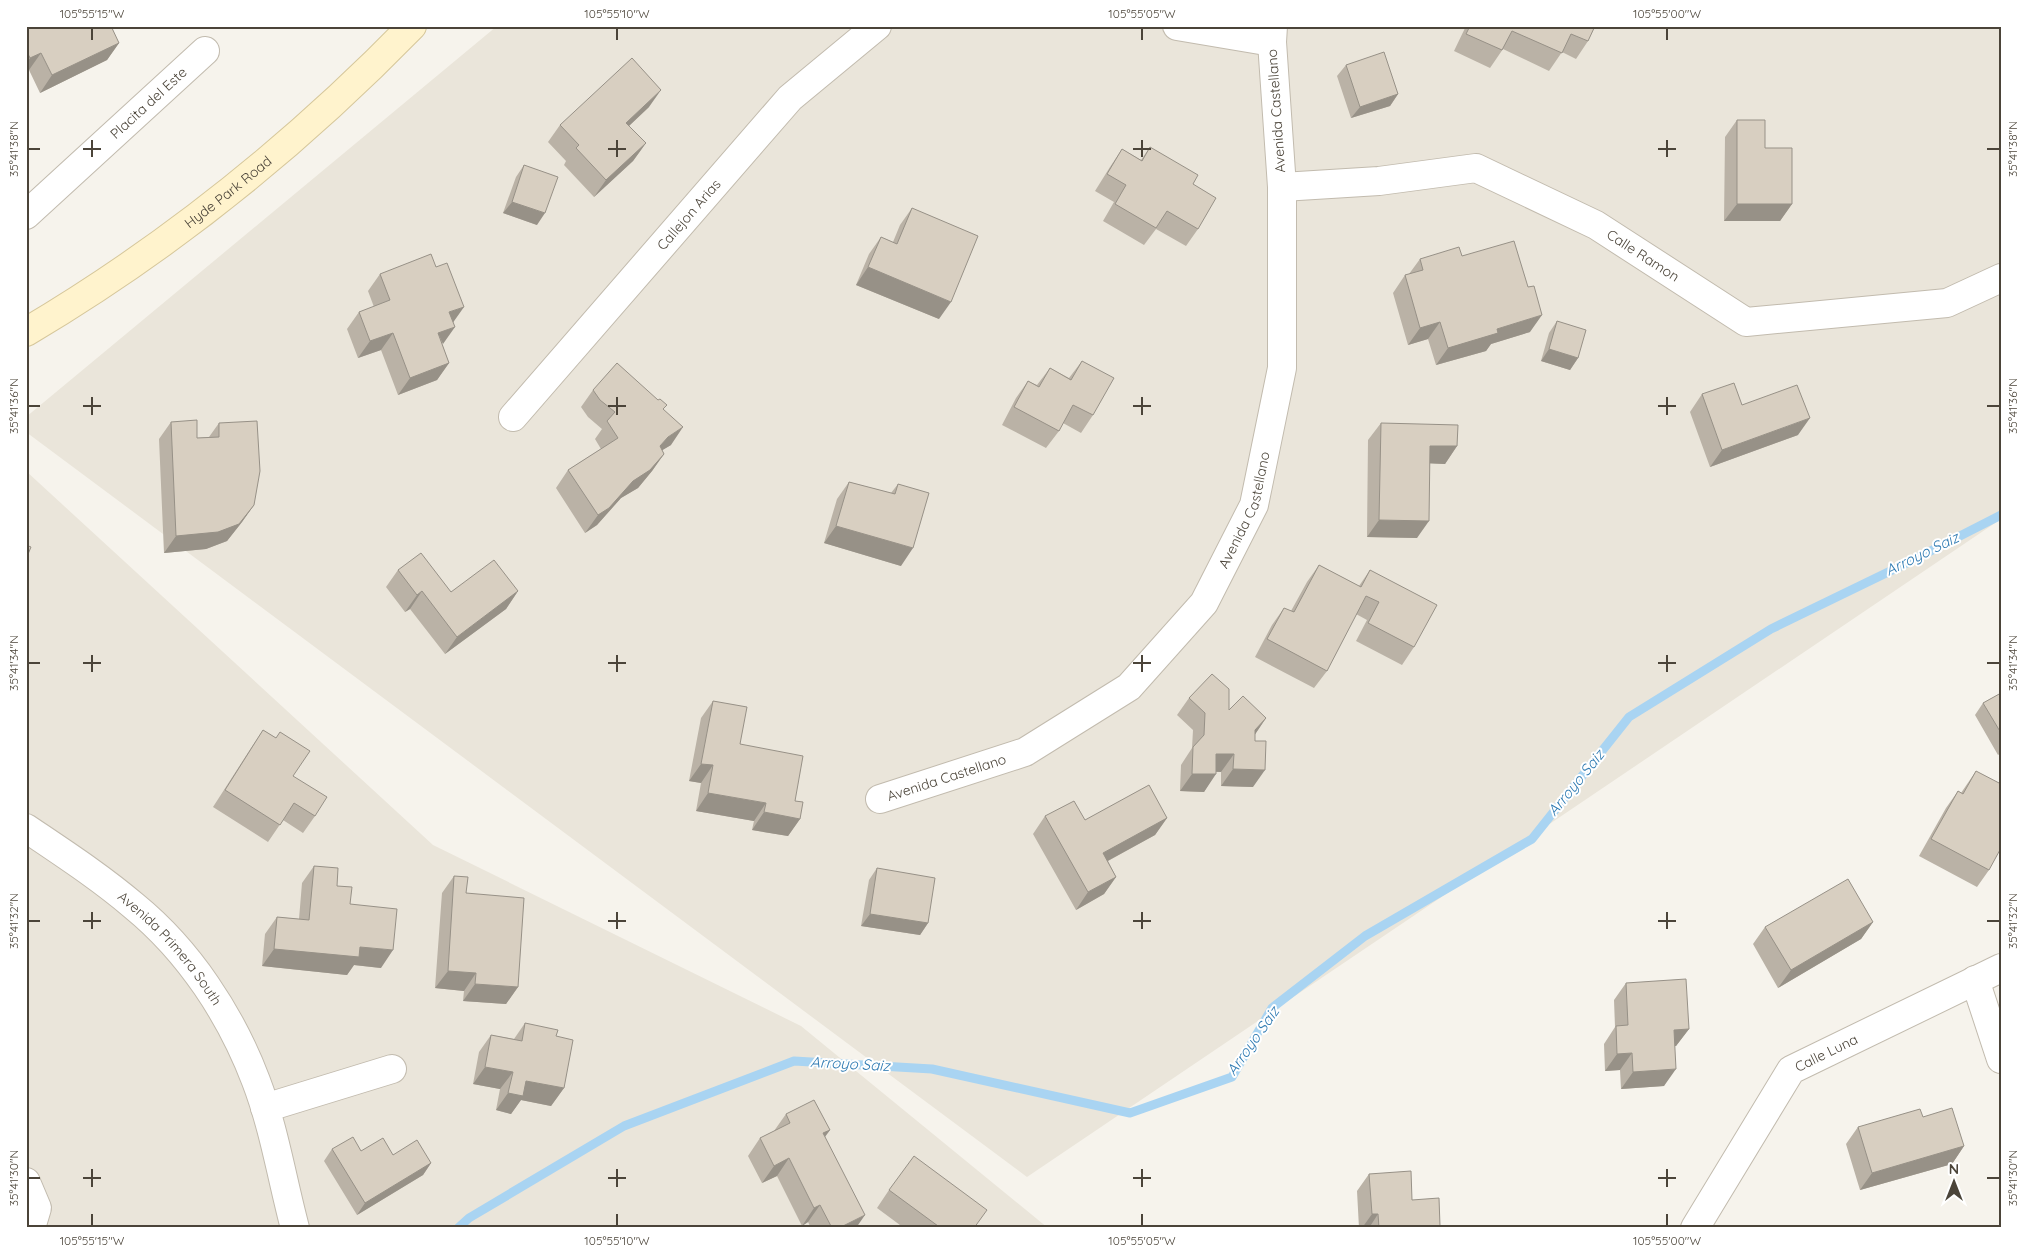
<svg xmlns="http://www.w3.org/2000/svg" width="2027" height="1254" font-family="Quicksand,sans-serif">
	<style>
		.residential { fill: #eae5da }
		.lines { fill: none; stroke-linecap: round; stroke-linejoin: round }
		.stream { stroke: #a9d4f2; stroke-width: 9 }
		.street-casing { stroke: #c2bbae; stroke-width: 30 }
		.secondary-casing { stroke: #d6c79b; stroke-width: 30 }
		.street { stroke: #fff; stroke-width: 28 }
		.secondary { stroke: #fff3cd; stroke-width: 28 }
		.wall { fill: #bab2a6 }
		.shaded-wall { fill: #979187 }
		.building { fill: #d8cfc1; stroke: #979187 }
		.ticks { fill: none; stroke: #4b4439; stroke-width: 2 }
		.labels { text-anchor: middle; stroke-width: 4; stroke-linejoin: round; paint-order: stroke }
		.street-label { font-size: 14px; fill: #4b4439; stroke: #fff }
		.water-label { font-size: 15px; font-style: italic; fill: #2e7ab2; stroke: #fff }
		.neatline { fill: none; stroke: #4b4439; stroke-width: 2 }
		.ticks-label { font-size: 12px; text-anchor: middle; fill: #4b4439 }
	</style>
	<rect width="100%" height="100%" fill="#f6f3ec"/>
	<!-- residential -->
	<path class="residential" d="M497 26H2001V519L1027 1177 26 432V417Z
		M26 471 433 845 801 1026 1048 1228H26Z"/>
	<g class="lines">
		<!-- stream -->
		<path class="stream" d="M458 1228 469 1218 624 1126 794 1061 932 1069 1130 1113 1232 1077 1272 1008 1365 936 1532 839 1629 717 1771 629 1913 560 2001 515"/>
		<defs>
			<g id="street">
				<path d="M1177 26 1272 42"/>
				<path id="s1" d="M1282 187 1379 181 1476 168 1596 225 1746 322 1947 303 2001 278"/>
				<path id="s2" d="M26 215 205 51"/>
				<path id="s3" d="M513 417 790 98 877 26"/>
				<path id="s4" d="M880 799 1025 752 1129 687 1204 603 1254 505 1282 368V187L1272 42 1273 26"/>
				<path id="s5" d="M26 828C63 853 100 877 134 906 189 951 231 1015 256 1081 274 1128 282 1179 295 1228"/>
				<path d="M1975 980 2001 1059"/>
				<path d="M265 1108 392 1069"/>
				<path d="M26 1182 37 1208 31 1228"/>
				<path id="s6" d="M1695 1228 1791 1070 2001 968"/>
			</g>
			<g id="secondary">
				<path id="s7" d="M26 332C168 248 296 145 412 26"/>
			</g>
		</defs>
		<!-- street casing -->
		<use href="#street" class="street-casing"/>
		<!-- secondary casing -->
		<use href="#secondary" class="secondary-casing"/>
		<!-- street -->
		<use href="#street" class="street"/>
		<!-- secondary -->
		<use href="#secondary" class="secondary"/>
	</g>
	<!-- wall -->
	<path class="wall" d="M26 26 81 28 119 43 107 60 40 93 29 70 26 72Z
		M1466 26H1595L1588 41 1576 59 1562 52 1549 71 1503 49 1490 68 1454 51Z
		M1346 65 1398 94 1390 106 1351 118 1337 76Z
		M649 107 629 126 646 143 633 161 594 197 564 165 566 161 548 142 560 125Z
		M1737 120 1765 148 1792 204 1780 221H1724L1725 137Z
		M1150 147 1193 184 1198 229 1186 246 1156 229 1144 245 1103 221 1114 202 1095 191 1110 167 1122 149 1141 160Z
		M524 165 537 225 503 213 516 177Z
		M912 208 939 319 856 285 869 254 881 237 893 242 900 225Z
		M1462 256 1530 332 1491 344 1486 351 1436 365 1428 339 1408 345 1393 293 1405 275 1409 274 1420 259Z
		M380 274 453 322 442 344 449 363 437 380 398 395 381 350 358 358 347 329 359 312 374 307 368 291Z
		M1557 321 1578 358 1570 370 1541 361 1549 333Z
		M1082 361 1093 415 1081 433 1063 423 1059 431 1046 448 1002 425 1016 398 1028 381 1037 385 1050 368 1069 378Z
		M593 390 663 409 671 445 662 450 664 454 652 471 638 488 621 498 597 525 585 533 556 488 568 470 601 449 595 439 602 429 588 417 581 407Z
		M1702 394 1742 405 1798 435 1710 467 1690 412Z
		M171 422 197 438 209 437 219 423 254 505 242 522 227 541 206 549 164 553 159 439Z
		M1381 423 1457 446 1445 464 1430 463 1417 538 1367 537 1368 440Z
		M849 482 891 493 898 484 901 566 824 543 837 499Z
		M1319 565 1359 586 1370 570 1414 647 1402 665 1356 641 1367 620 1356 614 1327 671 1314 688 1255 657 1272 625 1284 608 1291 611 1307 582Z
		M398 570 451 592 518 591 506 609 445 654 410 609 405 612 386 587Z
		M2001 693V753L1998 755 1975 715 1983 703Z
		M1189 698 1229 710 1266 718 1255 734 1253 787 1221 786V772H1216L1204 792 1180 791 1181 765 1192 748 1193 730 1177 715Z
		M713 701 740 744 795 801 800 819 788 836 752 830 754 821 696 811 701 783 689 781 701 718Z
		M263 730 276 738 293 776 315 816 303 833 283 820 268 842 213 807 251 748Z
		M1976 771 1989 870 1977 887 1919 856 1946 808 1958 791 1961 793Z
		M1045 816 1085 820 1167 818 1155 835 1108 861 1116 877 1104 894 1076 910 1033 834Z
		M314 866 337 886 350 904 381 968 354 965 347 975 262 966 265 934 277 917 299 919 302 883Z
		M877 868 928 923 920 935 861 926 869 880Z
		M454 876 466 893 518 987 506 1004 463 1001 464 991 435 988 442 893Z
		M1873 922 1861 939 1778 988 1753 944 1765 927Z
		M1626 983 1689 1029 1676 1046H1675L1664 1086 1621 1089 1620 1070 1605 1071 1604 1044 1615 1027 1614 1000Z
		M525 1023 556 1036 564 1088 551 1106 521 1100 511 1114 496 1110 500 1089 473 1084 479 1052 491 1035 514 1039Z
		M786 1114 830 1130 825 1137 856 1228H811L808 1222 802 1226 777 1176 762 1183 748 1156 760 1138 774 1131Z
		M1923 1117 1964 1146 1952 1164 1860 1190 1846 1144 1858 1127Z
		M332 1149 361 1151 393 1155 431 1163 423 1175 357 1215 324 1161Z
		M1369 1174 1412 1200 1440 1226 1439 1228H1359L1357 1191Z
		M889 1190 974 1228H904L877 1208Z"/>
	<!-- shaded-wall -->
	<path class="shaded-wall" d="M119 43 107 60 40 93 52 75Z
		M41 53 29 70 26 72V63L30 58Z
		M661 90 649 107 614 140 626 123Z
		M1398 94 1390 106 1351 118 1360 107Z
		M646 143 633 161 594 197 606 180Z
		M512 202 545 213 537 225 503 213Z
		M1737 204H1792L1780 221H1724Z
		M868 267 951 302 939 319 856 285Z
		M464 307 452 324 449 312Z
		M1542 315 1530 332 1491 344 1486 351 1436 365 1448 348 1497 329Z
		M1440 322 1428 339 1408 345 1420 328Z
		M455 327 443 344 438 333Z
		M393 333 381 350 358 358 370 341Z
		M1549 349 1578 358 1570 370 1541 361Z
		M449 363 437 380 398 395 410 378Z
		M1810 418 1798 435 1710 467 1722 450Z
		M683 427 671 445 656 454 660 446 668 437Z
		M1430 446H1457L1445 464 1418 463Z
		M664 454 652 471 638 488 621 498 597 525 585 533 598 515 633 481Z
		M254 505 242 522 227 541 206 549 164 553 176 536Z
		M1379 520 1429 521 1417 538 1367 537Z
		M836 526 913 548 901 566 824 543Z
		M422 591 410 609 405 612 417 595Z
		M518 591 506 609 445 654 457 637Z
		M1266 718 1254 736 1255 730Z
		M1216 754H1234L1221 772 1204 771Z
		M701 764 713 765 701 783 689 781Z
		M1233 769 1265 770 1253 787 1221 786Z
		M1192 774H1216L1204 792 1180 791Z
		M708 793 766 803 754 821 696 811Z
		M764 812 800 819 788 836 752 830Z
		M1167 818 1155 835 1091 870 1103 853Z
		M1116 877 1104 894 1076 910 1088 892Z
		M870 914 928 923 920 935 861 926Z
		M1873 922 1861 939 1778 988 1791 970Z
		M360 947 393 950 381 968 354 965 347 975 262 966 274 949Z
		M448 971 476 973 464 991 435 988Z
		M475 984 518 987 506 1004 463 1001Z
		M1689 1029 1676 1046 1662 1047 1674 1030Z
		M1632 1053 1620 1070 1605 1071 1617 1054Z
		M485 1067 513 1072 500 1089 473 1084Z
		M1676 1069 1664 1086 1621 1089 1633 1072Z
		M526 1081 564 1088 551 1106 521 1100 511 1114 496 1110 508 1093Z
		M830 1130 817 1147 823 1133Z
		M1964 1146 1952 1164 1860 1190 1872 1173Z
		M789 1158 777 1176 762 1183 774 1166Z
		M431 1163 423 1175 357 1215 365 1203Z
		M820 1205 808 1222 802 1226 814 1208Z
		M1372 1214H1378L1369 1228H1362Z
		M865 1215 856 1228H839Z"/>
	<!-- building -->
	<path class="building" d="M26 26H81V28L84 26H111L119 43 52 75 41 53 30 58 26 50Z
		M1470 26H1595L1588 41 1571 34 1562 53 1512 31 1502 50 1466 34Z
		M1384 52 1398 94 1360 107 1346 65Z
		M632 58 661 90 626 123 646 143 606 180 576 148 579 145 560 125Z
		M1737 120H1765V148H1792V204H1737Z
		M1150 147 1198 175 1193 184 1216 198 1198 229 1167 211 1156 228 1115 204 1126 185 1107 174 1122 149 1142 161Z
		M524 165 558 177 545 213 512 202Z
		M912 208 978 236 951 302 868 267 881 237 897 244Z
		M1514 241 1528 287 1534 286 1542 315 1497 329 1498 333 1448 348 1440 322 1420 328 1405 275 1423 270 1420 259 1459 247 1462 256Z
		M431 254 436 267 447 263 464 307 449 312 455 327 438 333 449 363 410 378 393 333 370 341 359 312 390 300 380 274Z
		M1557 321 1586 330 1578 358 1549 349Z
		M1082 361 1114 378 1093 415 1073 405 1059 431 1014 407 1028 381 1039 387 1050 368 1071 380Z
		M617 363 658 400 660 399 667 405 663 409 683 427 668 437 660 446 664 454 650 470 633 481 609 508 598 515 568 470 618 438 607 421 615 412 600 400 593 390Z
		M1734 383 1742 405 1797 385 1810 418 1722 450 1702 394Z
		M197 420V438L219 437V423L257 421 260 471 254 505 239 524 218 532 176 536 171 422Z
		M1381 423 1458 425 1457 446H1430L1429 521 1379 520Z
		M849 482 895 494 898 484 929 493 913 548 836 526Z
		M26 545 31 547 26 559Z
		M421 553 451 592 494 560 518 591 457 637 422 591 417 595 398 570Z
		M1319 565 1361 587 1370 570 1437 605 1414 647 1368 623 1379 602 1366 596 1327 671 1267 639 1284 608 1294 612Z
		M1212 674 1229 689V710L1243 696 1266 718 1255 730V741H1266L1265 770 1233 769 1234 754H1216V774H1192L1193 747 1204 735 1205 713 1189 698Z
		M2001 693V733L1983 703Z
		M713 701 747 707 740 744 803 756 795 801 803 802 800 819 764 812 766 803 708 793 713 765 701 764Z
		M263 730 276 738 280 732 310 751 293 776 327 797 315 816 294 803 280 825 225 790Z
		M1976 771 2001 784V848L1989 870 1931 839 1958 791 1963 794Z
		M1149 785 1167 818 1103 853 1116 877 1088 892 1045 816 1074 801 1085 820Z
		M314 866 338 868 337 886 352 887 350 904 397 909 393 950 360 947 359 957 274 949 277 917 309 920Z
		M877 868 935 878 928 923 870 914Z
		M454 876 468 877 466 893 524 898 518 987 475 984 476 973 448 971Z
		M1848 879 1873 922 1791 970 1765 927Z
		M1686 979 1689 1029 1674 1030 1676 1069 1633 1072 1632 1053 1617 1054 1616 1026 1628 1025 1626 983Z
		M525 1023 558 1030 556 1036 573 1040 564 1088 526 1081 523 1096 508 1093 513 1072 485 1067 491 1035 522 1041Z
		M814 1100 830 1130 823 1133 865 1215 839 1228H832L820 1205 814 1208 789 1158 774 1166 760 1138 790 1123 786 1114Z
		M1952 1108 1964 1146 1872 1173 1858 1127 1920 1109 1923 1117Z
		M353 1137 361 1151 383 1138 393 1155 417 1140 431 1163 365 1203 332 1149Z
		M914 1156 987 1210 974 1228H936L938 1226 889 1190Z
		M1411 1171 1412 1200 1439 1198 1440 1226 1436 1227V1228H1379L1378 1214H1372L1369 1174Z"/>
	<!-- ticks -->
	<path class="ticks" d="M92 28V40M617 28V40M1142 28V40M1667 28V40M92 140V157M617 140V157M1142 140V157M1667 140V157M28 149H40M83 149H101M608 149H626M1133 149H1151M1658 149H1676M1987 149H2000M92 397V415M617 397V415M1142 397V415M1667 397V415M28 406H40M83 406H101M608 406H626M1133 406H1151M1658 406H1676M1987 406H2000M92 655V672M617 655V672M1142 655V672M1667 655V672M28 663H40M83 663H101M608 663H626M1133 663H1151M1658 663H1676M1987 663H2000M92 912V929M617 912V929M1142 912V929M1667 912V929M28 921H40M83 921H101M608 921H626M1133 921H1151M1658 921H1676M1987 921H2000M92 1169V1187M617 1169V1187M1142 1169V1187M1667 1169V1187M28 1178H40M83 1178H101M608 1178H626M1133 1178H1151M1658 1178H1676M1987 1178H2000M92 1214V1226M617 1214V1226M1142 1214V1226M1667 1214V1226"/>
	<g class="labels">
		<!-- street labels -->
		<g class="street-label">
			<text dy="5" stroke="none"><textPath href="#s2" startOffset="166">Placita del Este</textPath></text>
			<text transform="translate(1276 111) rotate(-94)" y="5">Avenida Castellano</text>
			<text dy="5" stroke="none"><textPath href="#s7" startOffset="246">Hyde Park Road</textPath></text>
			<text dy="5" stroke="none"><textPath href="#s3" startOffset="268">Callejon Arias</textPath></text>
			<text dy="5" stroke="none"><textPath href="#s1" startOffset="384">Calle Ramon</textPath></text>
			<text dy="5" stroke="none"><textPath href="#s4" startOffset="490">Avenida Castellano</textPath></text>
			<text dy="5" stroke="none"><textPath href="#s4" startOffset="70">Avenida Castellano</textPath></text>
			<text dy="5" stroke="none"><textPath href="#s5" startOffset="189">Avenida Primera South</textPath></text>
			<text dy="5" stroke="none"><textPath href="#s6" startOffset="224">Calle Luna</textPath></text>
		</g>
		<!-- water labels -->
		<g class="water-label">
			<text transform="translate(1922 554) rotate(-26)" y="5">Arroyo Saiz</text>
			<text transform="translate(1576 783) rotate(-51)" y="5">Arroyo Saiz</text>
			<text transform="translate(1253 1041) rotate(-55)" y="5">Arroyo Saiz</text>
			<text transform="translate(850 1064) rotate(3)" y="5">Arroyo Saiz</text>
		</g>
	</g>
	<!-- border -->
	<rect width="2027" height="1254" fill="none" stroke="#ffffff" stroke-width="55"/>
	<!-- north arrow -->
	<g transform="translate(1954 1182)" stroke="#ffffff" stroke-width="4" paint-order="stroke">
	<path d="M0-4L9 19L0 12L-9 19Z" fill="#4b4439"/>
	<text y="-8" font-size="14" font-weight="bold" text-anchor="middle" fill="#4b4439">N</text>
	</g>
	<rect x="28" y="28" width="1972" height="1198" class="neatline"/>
	<g class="ticks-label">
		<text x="92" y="18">105°55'15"W</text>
		<text x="617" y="18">105°55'10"W</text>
		<text x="1142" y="18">105°55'05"W</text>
		<text x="1667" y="18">105°55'00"W</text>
		<text transform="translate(14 149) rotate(-90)" y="4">35°41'38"N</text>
		<text transform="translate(2013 149) rotate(-90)" y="4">35°41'38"N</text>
		<text transform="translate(14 406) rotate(-90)" y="4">35°41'36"N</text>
		<text transform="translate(2013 406) rotate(-90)" y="4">35°41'36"N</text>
		<text transform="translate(14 663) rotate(-90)" y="4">35°41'34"N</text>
		<text transform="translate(2013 663) rotate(-90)" y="4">35°41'34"N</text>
		<text transform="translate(14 921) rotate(-90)" y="4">35°41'32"N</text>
		<text transform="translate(2013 921) rotate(-90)" y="4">35°41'32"N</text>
		<text transform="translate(14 1178) rotate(-90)" y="4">35°41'30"N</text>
		<text transform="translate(2013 1178) rotate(-90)" y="4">35°41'30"N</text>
		<text x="92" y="1245">105°55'15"W</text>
		<text x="617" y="1245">105°55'10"W</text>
		<text x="1142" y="1245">105°55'05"W</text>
		<text x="1667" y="1245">105°55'00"W</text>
	</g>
</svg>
